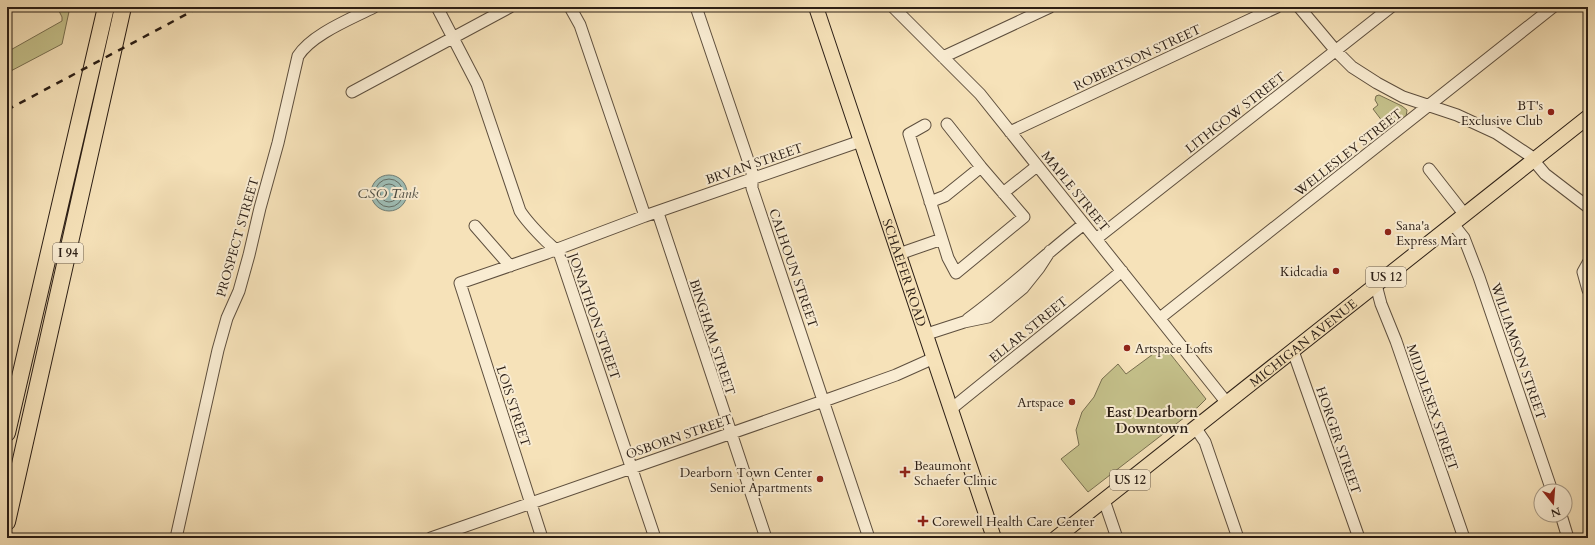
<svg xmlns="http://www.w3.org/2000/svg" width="1595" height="545" font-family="Cardo,serif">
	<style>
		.green { fill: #c4c08a; stroke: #786f50 }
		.water { fill: #9ebdb5; stroke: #707d75 }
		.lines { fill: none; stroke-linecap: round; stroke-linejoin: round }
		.shore { stroke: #646e65; stroke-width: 1 }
		.minor-casing { stroke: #5e4f3e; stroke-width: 13 }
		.major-casing { stroke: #2b1e15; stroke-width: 16 }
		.highway-casing { stroke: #2b1e15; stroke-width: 18 }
		.minor { stroke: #f9ecd2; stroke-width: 11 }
		.major { stroke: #f6e2b9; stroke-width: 14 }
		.highway { stroke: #f6e2b9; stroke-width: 16 }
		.rail { stroke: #2b1e15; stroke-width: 2.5; stroke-dasharray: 7 7; stroke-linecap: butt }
		.poi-dot { fill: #8f2418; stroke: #f9ecd2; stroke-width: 1.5 }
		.labels { text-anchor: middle; stroke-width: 4; stroke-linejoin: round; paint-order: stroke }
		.shield { fill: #f9ecd2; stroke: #695c4e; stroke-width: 1 }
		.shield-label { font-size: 12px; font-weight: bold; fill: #2b1e15 }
		.street-label { font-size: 13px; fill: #2b1e15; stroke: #f9ecd2 }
		.poi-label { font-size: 13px; fill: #2b1e15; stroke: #f9ecd2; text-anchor: end }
		.water-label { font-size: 14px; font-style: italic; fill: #4e4e45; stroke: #f9ecd2 }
		.neighbourhood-label { font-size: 14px; font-weight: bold; fill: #2b1e15; stroke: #f9ecd2 }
	</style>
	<rect width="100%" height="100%" fill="#f6e2b9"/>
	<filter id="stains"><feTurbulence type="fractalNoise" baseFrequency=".005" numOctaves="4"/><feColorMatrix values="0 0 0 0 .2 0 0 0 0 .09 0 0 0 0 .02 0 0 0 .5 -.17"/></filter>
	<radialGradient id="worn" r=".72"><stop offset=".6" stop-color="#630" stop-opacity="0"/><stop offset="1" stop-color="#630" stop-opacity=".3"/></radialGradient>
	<!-- green -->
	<path class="green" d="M57 7H70L62 44 7 73V52L62 21V17Z
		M1379 95 1402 106 1407 110 1406 117 1387 132 1386 126 1373 109 1378 105 1375 100 1376 96Z
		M1164 346 1206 399 1198 407 1088 492 1061 459 1079 445 1076 430 1082 412 1094 397 1102 379 1118 364 1126 374Z"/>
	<!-- water -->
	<path class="water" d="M371 193a18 18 0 1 1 36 0a18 18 0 1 1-36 0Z"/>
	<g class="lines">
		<!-- shore -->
		<path class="shore" d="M375 193a14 14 0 1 1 28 0a14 14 0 1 1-28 0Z
			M380 193a9 9 0 1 1 18 0a9 9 0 1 1-18 0Z"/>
		<defs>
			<path id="minor" d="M437 7 477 84 520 211C527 222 537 232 546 241 551 246 556 249 560 255L655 538
				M570 7 580 25 645 216
				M696 7 752 172V188L869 538
				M893 7 980 94 1227 403
				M1299 7 1336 51 1352 67 1377 83 1403 97 1457 115 1496 133 1529 155 1545 174 1588 207
				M943 57 1050 7
				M352 92 510 7
				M925 125 909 134 948 258 956 273 1024 217 981 167 947 124
				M1010 132 1277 7
				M1429 169 1465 215
				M1003 193 1037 166
				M930 202 945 196 981 167
				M658 213 766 538
				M1453 224 1464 238 1479 277 1552 491
				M475 226 510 266
				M1096 239 1391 7
				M899 254 942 239
				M1588 263 1583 272 1588 290
				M1376 285 1381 304 1396 341 1464 538
				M1160 318 1553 7
				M968 319C1008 290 1044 255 1084 224
				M927 334 964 322 988 317 1023 288 1039 268 1050 251
				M1293 351 1359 538
				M951 409 1122 271
				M1195 427 1205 442 1238 538
				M1104 500 1117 538
				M1561 515 1568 538
				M176 538 218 350 227 318 239 291 249 255 260 208 278 143 298 56C312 34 351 19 374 7
				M431 538 832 398 896 375 934 358
				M542 538 460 283 547 253 645 216 861 141"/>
			<g id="major">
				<path id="s1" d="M816 7 994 538"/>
				<path id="s2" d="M1056 538 1588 117"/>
			</g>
			<path id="highway" d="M7 433 106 7
				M7 522 123 7"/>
		</defs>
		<!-- minor casing -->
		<use href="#minor" class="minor-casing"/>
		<!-- major casing -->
		<use href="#major" class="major-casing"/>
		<!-- highway casing -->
		<use href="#highway" class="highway-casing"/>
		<!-- minor -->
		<use href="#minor" class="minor"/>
		<!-- major -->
		<use href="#major" class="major"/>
		<!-- highway -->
		<use href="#highway" class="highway"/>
		<!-- rail -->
		<path class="rail" d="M7 110 200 7"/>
	</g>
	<!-- markers -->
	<g class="poi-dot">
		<circle cx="1551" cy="112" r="4"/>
		<circle cx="1388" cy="232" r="4"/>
		<circle cx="1336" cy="271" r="4"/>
		<circle cx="1127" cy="348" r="4"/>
		<circle cx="1072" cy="402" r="4"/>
		<path d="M903 466h4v4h4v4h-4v4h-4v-4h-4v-4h4z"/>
		<circle cx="820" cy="479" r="4"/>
		<path d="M921 515h4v4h4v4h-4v4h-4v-4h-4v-4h4z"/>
	</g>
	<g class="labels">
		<!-- shield labels -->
		<g class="shield">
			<rect x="53" y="243" width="30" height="20" rx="3"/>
			<rect x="1366" y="267" width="40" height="20" rx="3"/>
			<rect x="1110" y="470" width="40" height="20" rx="3"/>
		</g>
		<g class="shield-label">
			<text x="68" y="257">I 94</text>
			<text x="1386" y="281">US 12</text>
			<text x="1130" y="484">US 12</text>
		</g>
		<!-- street labels -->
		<g class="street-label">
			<text transform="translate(1137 57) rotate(-25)" y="5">ROBERTSON STREET</text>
			<text transform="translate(1235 112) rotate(-38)" y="5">LITHGOW STREET</text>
			<text transform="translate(1348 152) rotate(-38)" y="5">WELLESLEY STREET</text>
			<text transform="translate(754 163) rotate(-19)" y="5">BRYAN STREET</text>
			<text transform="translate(1076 191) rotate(51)" y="5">MAPLE STREET</text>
			<text transform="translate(237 237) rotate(-74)" y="5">PROSPECT STREET</text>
			<text transform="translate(794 268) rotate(71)" y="5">CALHOUN STREET</text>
			<text dy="5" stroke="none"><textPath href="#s1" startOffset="280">SCHAEFER ROAD</textPath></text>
			<text transform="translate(595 316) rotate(71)" y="5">JONATHON STREET</text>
			<text transform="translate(1028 329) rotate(-39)" y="5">ELLAR STREET</text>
			<text transform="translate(713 337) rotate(72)" y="5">BINGHAM STREET</text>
			<text dy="5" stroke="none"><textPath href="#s2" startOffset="315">MICHIGAN AVENUE</textPath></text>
			<text transform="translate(1519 351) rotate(71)" y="5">WILLIAMSON STREET</text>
			<text transform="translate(514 406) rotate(72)" y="5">LOIS STREET</text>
			<text transform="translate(1433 407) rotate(71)" y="5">MIDDLESEX STREET</text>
			<text transform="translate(679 436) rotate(-19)" y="5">OSBORN STREET</text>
			<text transform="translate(1339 440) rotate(71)" y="5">HORGER STREET</text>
		</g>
		<!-- poi labels -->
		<g class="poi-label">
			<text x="1543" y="110">BT's<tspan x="1543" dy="15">Exclusive Club</tspan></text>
			<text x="1396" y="230" text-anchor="start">Sana'a<tspan x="1396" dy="15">Express Mart</tspan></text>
			<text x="1328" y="276">Kidcadia</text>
			<text x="1135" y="353" text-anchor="start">Artspace Lofts</text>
			<text x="1064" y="407">Artspace</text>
			<text x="914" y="470" text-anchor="start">Beaumont<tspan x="914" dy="15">Schaefer Clinic</tspan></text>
			<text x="812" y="477">Dearborn Town Center<tspan x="812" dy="15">Senior Apartments</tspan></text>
			<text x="932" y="526" text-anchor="start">Corewell Health Care Center</text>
		</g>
		<!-- water labels -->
		<g class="water-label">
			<text x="388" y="198">CSO Tank</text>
		</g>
		<!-- neighbourhood labels -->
		<g class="neighbourhood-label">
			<text x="1152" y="417">East Dearborn<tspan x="1152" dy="16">Downtown</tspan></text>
		</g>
	</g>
	<!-- margin -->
	<rect width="1595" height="545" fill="none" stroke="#f6e2b9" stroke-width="24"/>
	<rect x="8" y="8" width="1579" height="529" fill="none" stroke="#2b1e15" stroke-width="2"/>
	<rect x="12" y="12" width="1571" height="521" fill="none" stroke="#2b1e15"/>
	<!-- north arrow -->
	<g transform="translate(1553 503) rotate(163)"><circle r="19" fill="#f9ecd2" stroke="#a79a86"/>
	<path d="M0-3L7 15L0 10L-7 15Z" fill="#8f2418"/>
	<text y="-6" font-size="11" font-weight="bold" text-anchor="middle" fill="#2b1e15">N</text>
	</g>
	<rect width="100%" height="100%" filter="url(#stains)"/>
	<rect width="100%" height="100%" fill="url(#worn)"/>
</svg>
